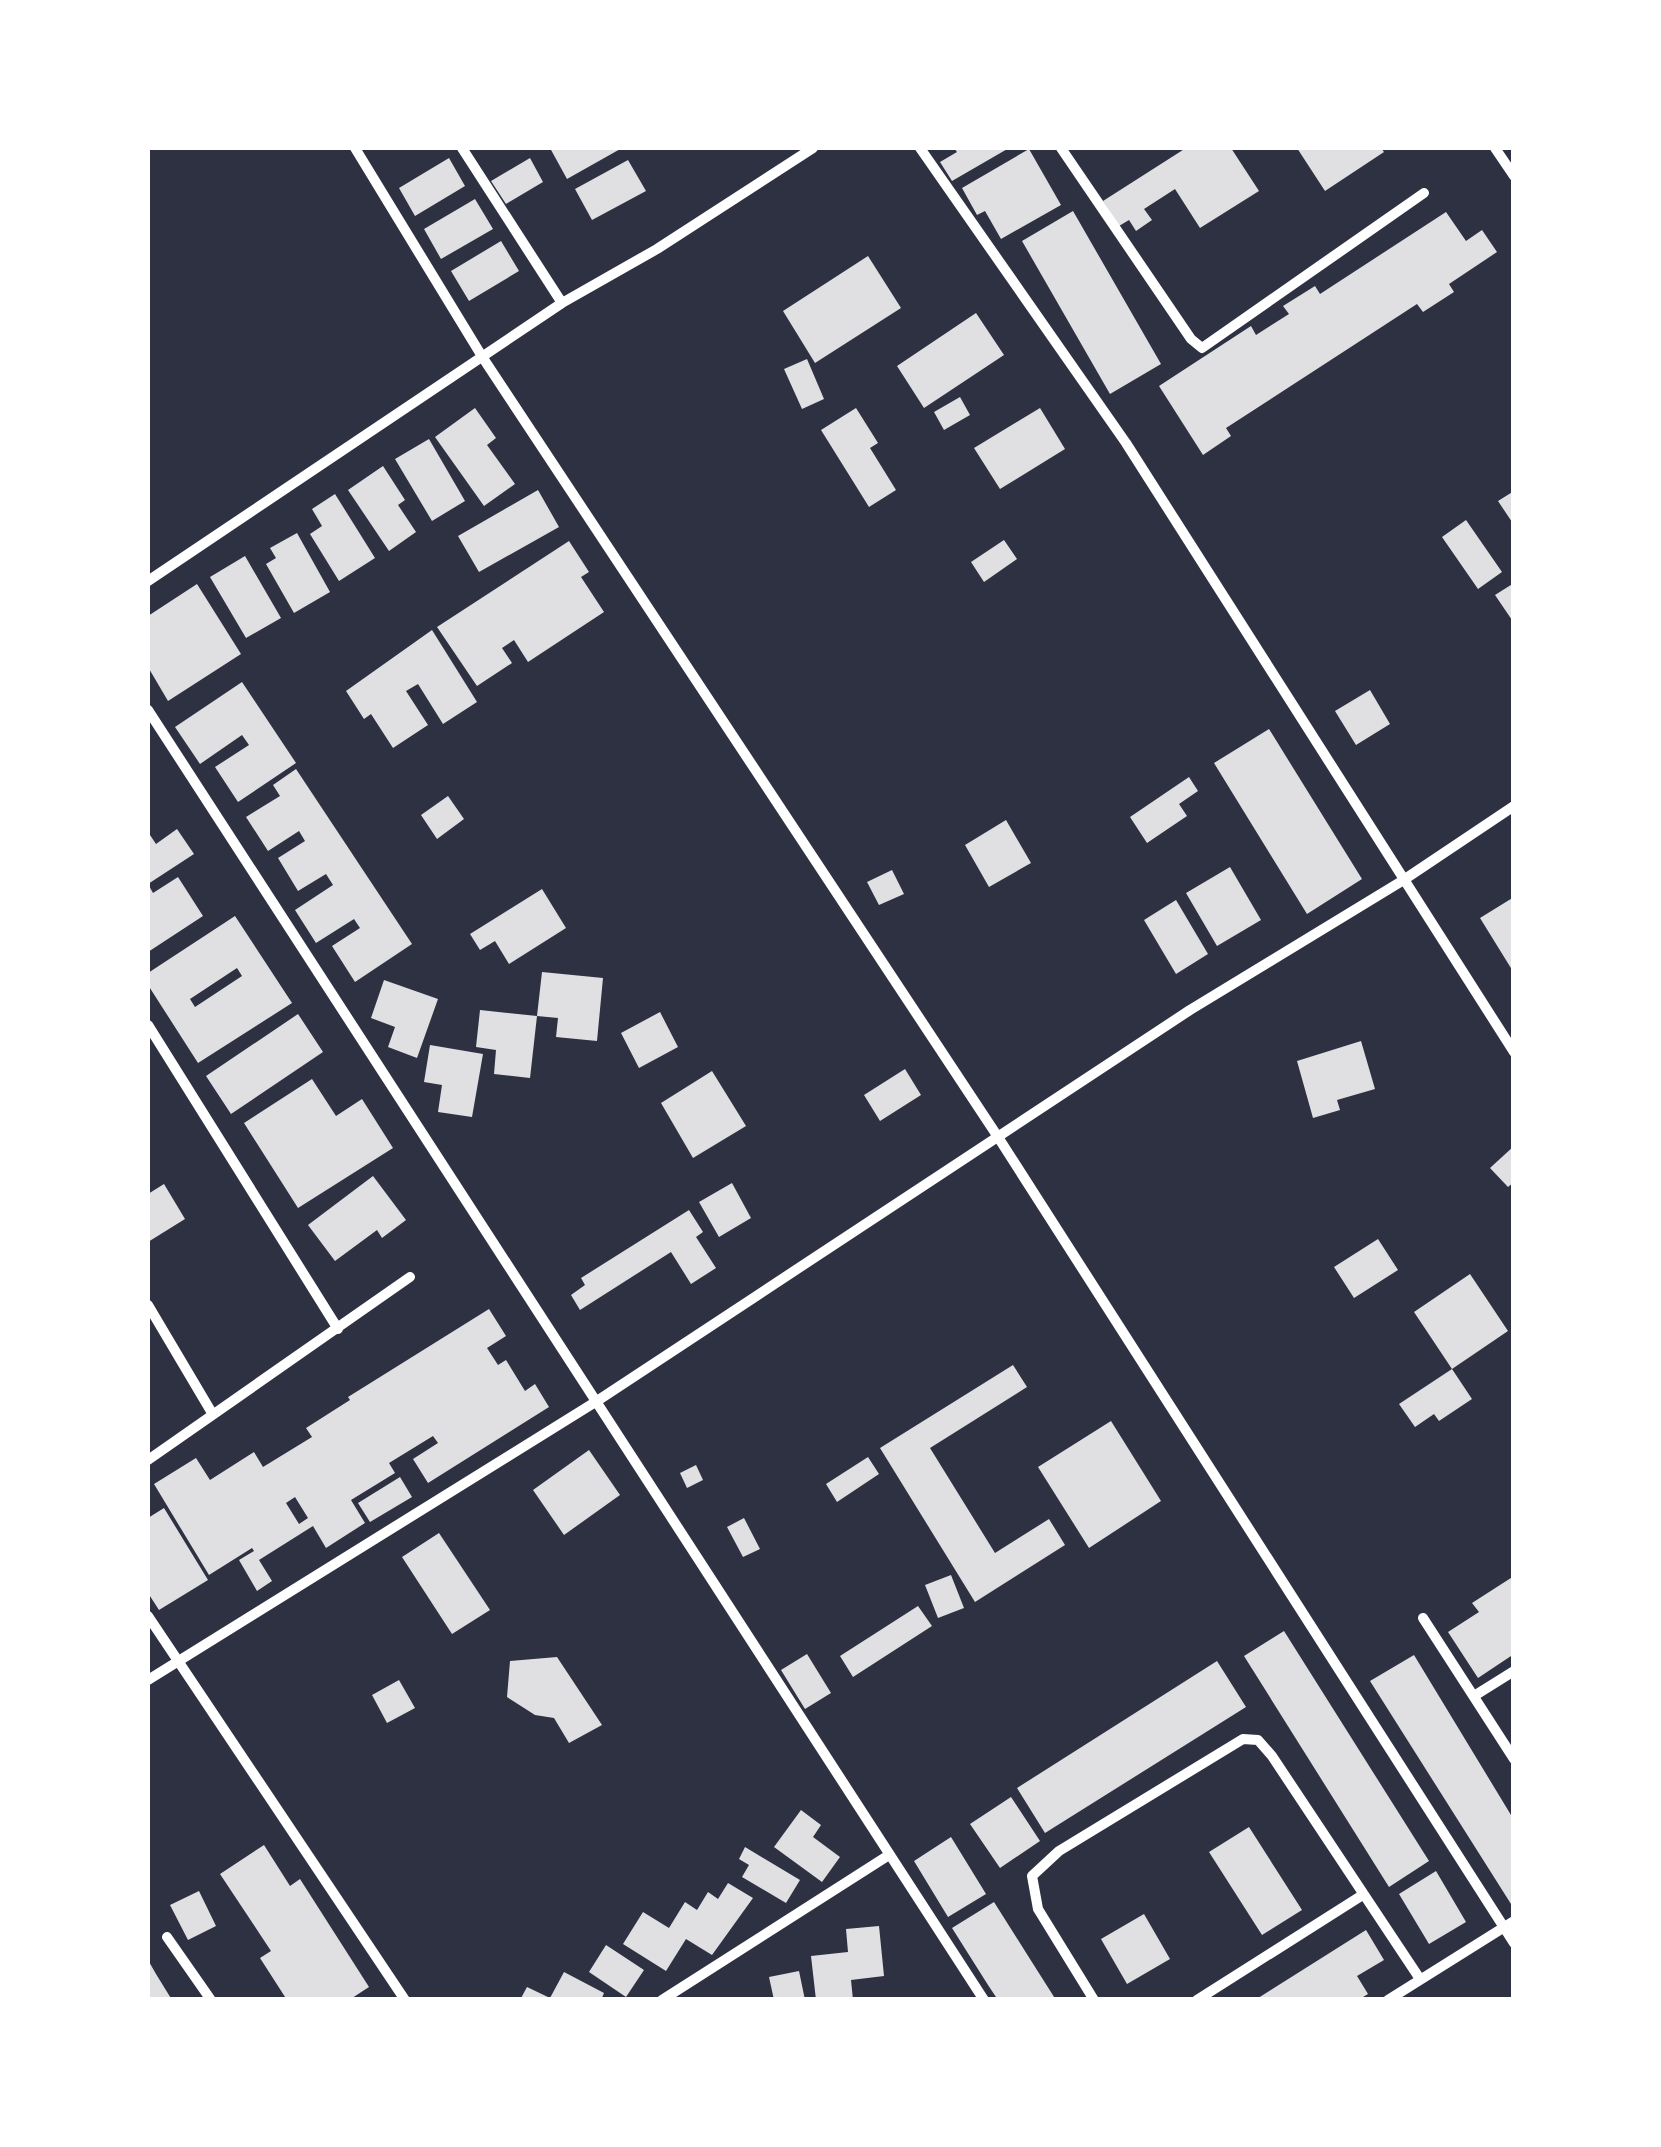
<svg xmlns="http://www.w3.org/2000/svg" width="1661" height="2147" font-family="'Fira Sans',sans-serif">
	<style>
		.building { fill: #e0e0e3; fill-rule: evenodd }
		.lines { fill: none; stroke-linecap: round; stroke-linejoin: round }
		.minor { stroke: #fff; stroke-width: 10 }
	</style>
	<rect width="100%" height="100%" fill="#2d3142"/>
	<!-- building -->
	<path class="building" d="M550 148H622L567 179Z
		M954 148H1009L952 181 940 162 957 152Z
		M1186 148H1231L1259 191 1200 228 1175 189 1144 209 1152 220 1136 231 1129 220 1119 226 1103 201Z
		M1297 148H1381L1384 152 1325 191Z
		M1029 149 1061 205 1001 239 985 211 977 215 962 188Z
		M449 158 465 186 415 216 399 188Z
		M530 158 543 182 506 204 491 181Z
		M628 160 646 191 592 220 575 189Z
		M475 199 493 229 441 259 424 229Z
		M1073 211 1161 364 1110 394 1022 241Z
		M1446 212 1466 241 1482 230 1497 252 1449 284 1454 292 1423 312 1417 304 1226 428 1231 436 1203 455 1159 386 1251 326 1256 335 1289 314 1283 306 1315 286 1320 294Z
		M501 241 519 271 469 301 451 271Z
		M868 256 901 308 815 363 783 311Z
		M976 313 1004 355 924 408 897 366Z
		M807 359 824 399 802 409 784 369Z
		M960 397 970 415 944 430 934 412Z
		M475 408 496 438 487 445 515 484 484 506 435 437Z
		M856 408 878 443 870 448 896 490 869 507 821 430Z
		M1040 408 1065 449 1000 489 974 448Z
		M429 439 465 501 432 521 395 459Z
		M383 466 405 500 398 505 416 532 389 551 348 490Z
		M538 490 559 527 479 572 458 536Z
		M1514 491V525L1498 501Z
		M335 494 375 558 339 581 310 534 322 526 312 509Z
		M1466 520 1502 572 1478 589 1442 537Z
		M297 533 330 592 294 613 266 564 276 558 270 548Z
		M1004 540 1017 559 984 582 971 562Z
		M569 541 589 572 581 577 604 612 528 662 514 640 502 648 512 663 477 686 437 627Z
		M245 556 281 618 246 638 210 577Z
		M1514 583V623L1495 595Z
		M197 584 241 654 168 701 148 667V616Z
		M432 630 477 702 443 724 418 684 406 691 428 725 393 748 371 714 364 719 346 691Z
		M242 682 296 763 238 802 215 767 249 745 242 735 200 764 175 727Z
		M1370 690 1390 724 1356 745 1335 711Z
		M1269 729 1362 879 1307 914 1214 763Z
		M296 769 412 944 355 982 332 946 360 928 354 919 316 943 295 910 333 885 326 874 298 891 278 858 305 841 299 831 268 851 246 817 280 796 273 785Z
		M1189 777 1198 791 1179 804 1187 816 1147 843 1130 817Z
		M448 796 464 819 437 839 421 815Z
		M1006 820 1031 863 989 887 965 845Z
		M177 829 194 854 148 884 153 893 178 877 203 916 148 952V832L156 844Z
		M1230 867 1261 920 1217 946 1186 893Z
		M892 870 904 894 879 905 867 882Z
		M542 889 566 928 509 964 495 941 480 950 470 934Z
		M1514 897V973L1480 918Z
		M1176 900 1208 954 1176 974 1144 920Z
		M235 916 292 1003 198 1063 148 985V973ZM237 968 242 976 195 1007 190 999Z
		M542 972 603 978 597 1041 556 1037 558 1018 537 1016 530 1078 494 1074 496 1050 476 1047 480 1010 537 1016Z
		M384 980 438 999 417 1058 388 1047 395 1027 371 1018Z
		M660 1012 678 1047 639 1068 621 1033Z
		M298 1014 323 1052 231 1114 206 1076Z
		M1361 1041 1375 1089 1337 1100 1340 1110 1313 1118 1297 1061Z
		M430 1045 483 1054 472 1117 438 1112 442 1085 424 1082Z
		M905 1069 921 1095 880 1121 864 1095Z
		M712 1071 746 1126 693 1158 661 1103Z
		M312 1079 336 1116 362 1099 393 1148 298 1208 244 1123Z
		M1514 1146V1182L1508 1187 1490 1168Z
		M373 1176 406 1220 382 1238 377 1230 335 1261 308 1225Z
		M732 1183 751 1218 719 1237 699 1202Z
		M164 1184 185 1219 148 1242V1194Z
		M689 1210 703 1232 696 1237 716 1268 691 1284 671 1252 580 1310 571 1295 585 1285 581 1278Z
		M1378 1239 1398 1270 1354 1298 1334 1267Z
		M1470 1274 1508 1331 1452 1369 1414 1312Z
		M489 1309 506 1336 487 1348 498 1365 506 1360 525 1391 535 1384 549 1407 428 1483 413 1459 438 1443 433 1436 389 1463 395 1473 351 1500 365 1523 326 1548 313 1526 259 1560 272 1581 257 1591 239 1560 254 1551 252 1548 209 1575 154 1484 196 1458 210 1480 254 1452 263 1467 312 1437 306 1428 350 1400 348 1397ZM295 1497 308 1518 299 1524 286 1503Z
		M1013 1365 1027 1387 930 1448 995 1553 1049 1519 1065 1545 975 1602 880 1448Z
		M1452 1369 1472 1399 1439 1421 1434 1414 1415 1427 1399 1404Z
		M1111 1421 1161 1501 1089 1548 1038 1467Z
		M589 1450 620 1495 564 1535 533 1490Z
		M868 1457 879 1474 837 1502 826 1484Z
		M696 1465 703 1480 687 1488 680 1473Z
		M400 1477 412 1497 370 1522 358 1503Z
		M164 1508 208 1580 159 1610 148 1593V1518Z
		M744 1518 760 1549 743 1557 727 1527Z
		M439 1533 490 1610 452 1634 402 1557Z
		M951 1575 964 1608 938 1618 925 1585Z
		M1514 1576V1654L1478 1678 1448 1632 1479 1612 1472 1603Z
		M918 1606 932 1626 853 1677 840 1656Z
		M1284 1631 1429 1861 1389 1887 1244 1656Z
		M807 1654 831 1693 805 1709 781 1670Z
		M1414 1655 1514 1820 1511 1904 1370 1681Z
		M557 1657 602 1725 569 1743 554 1718 535 1715 507 1697 510 1661Z
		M1217 1661 1246 1707 1045 1833 1017 1788Z
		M399 1680 415 1708 387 1723 372 1695Z
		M1011 1797 1040 1841 1000 1868 970 1824Z
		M801 1810 821 1825 813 1837 840 1857 822 1882 774 1847Z
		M1249 1827 1302 1910 1262 1935 1209 1852Z
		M951 1837 986 1894 948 1917 914 1861Z
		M264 1845 290 1886 300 1879 369 1987 349 2000H287L260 1958 271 1951 220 1874Z
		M745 1847 800 1880 786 1903 742 1877 749 1865 739 1859Z
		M1436 1871 1466 1922 1429 1944 1399 1894Z
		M728 1883 753 1898 712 1955 686 1939 666 1971 623 1944 643 1912 669 1928 685 1902 697 1910 708 1892 718 1899Z
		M199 1891 216 1926 188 1940 170 1905Z
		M994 1902 1030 1959 1056 2000H998L988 1985 952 1928Z
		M1144 1914 1170 1959 1127 1984 1101 1939Z
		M879 1926 884 1976 851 1980 853 2000H816L811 1956 848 1952 846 1929Z
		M1366 1930 1384 1960 1357 1976 1368 1994 1358 2000H1255Z
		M606 1945 644 1970 626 1997 589 1972Z
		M148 1960 156 1974 172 2000H148Z
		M799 1971 805 2000H774L769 1977Z
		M564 1972 604 1993 601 2000H520L527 1987 550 1998Z"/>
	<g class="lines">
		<!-- minor -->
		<path class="minor" d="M355 148 483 358 998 1137 1514 1943
			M462 148 562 303
			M920 148 1126 443 1514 1052
			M1061 148 1191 339 1202 348 1424 193
			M1495 148 1514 176
			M148 581 562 303 657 249 813 148
			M148 710 984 2000
			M148 1025 338 1329
			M148 1305 212 1413
			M148 1460 410 1277
			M148 1616 405 2000
			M1423 1618 1514 1759
			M148 1680 597 1401 1190 1010 1402 881 1514 806
			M1474 1696 1514 1671
			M167 1937 211 2000
			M662 2000 889 1855
			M1094 2000 1038 1909 1032 1876 1059 1851 1243 1739 1258 1740 1272 1756 1420 1979
			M1197 2000 1361 1896
			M1388 2000 1514 1921"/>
	</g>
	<!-- border -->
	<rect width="1661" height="2147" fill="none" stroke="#ffffff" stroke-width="300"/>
</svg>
